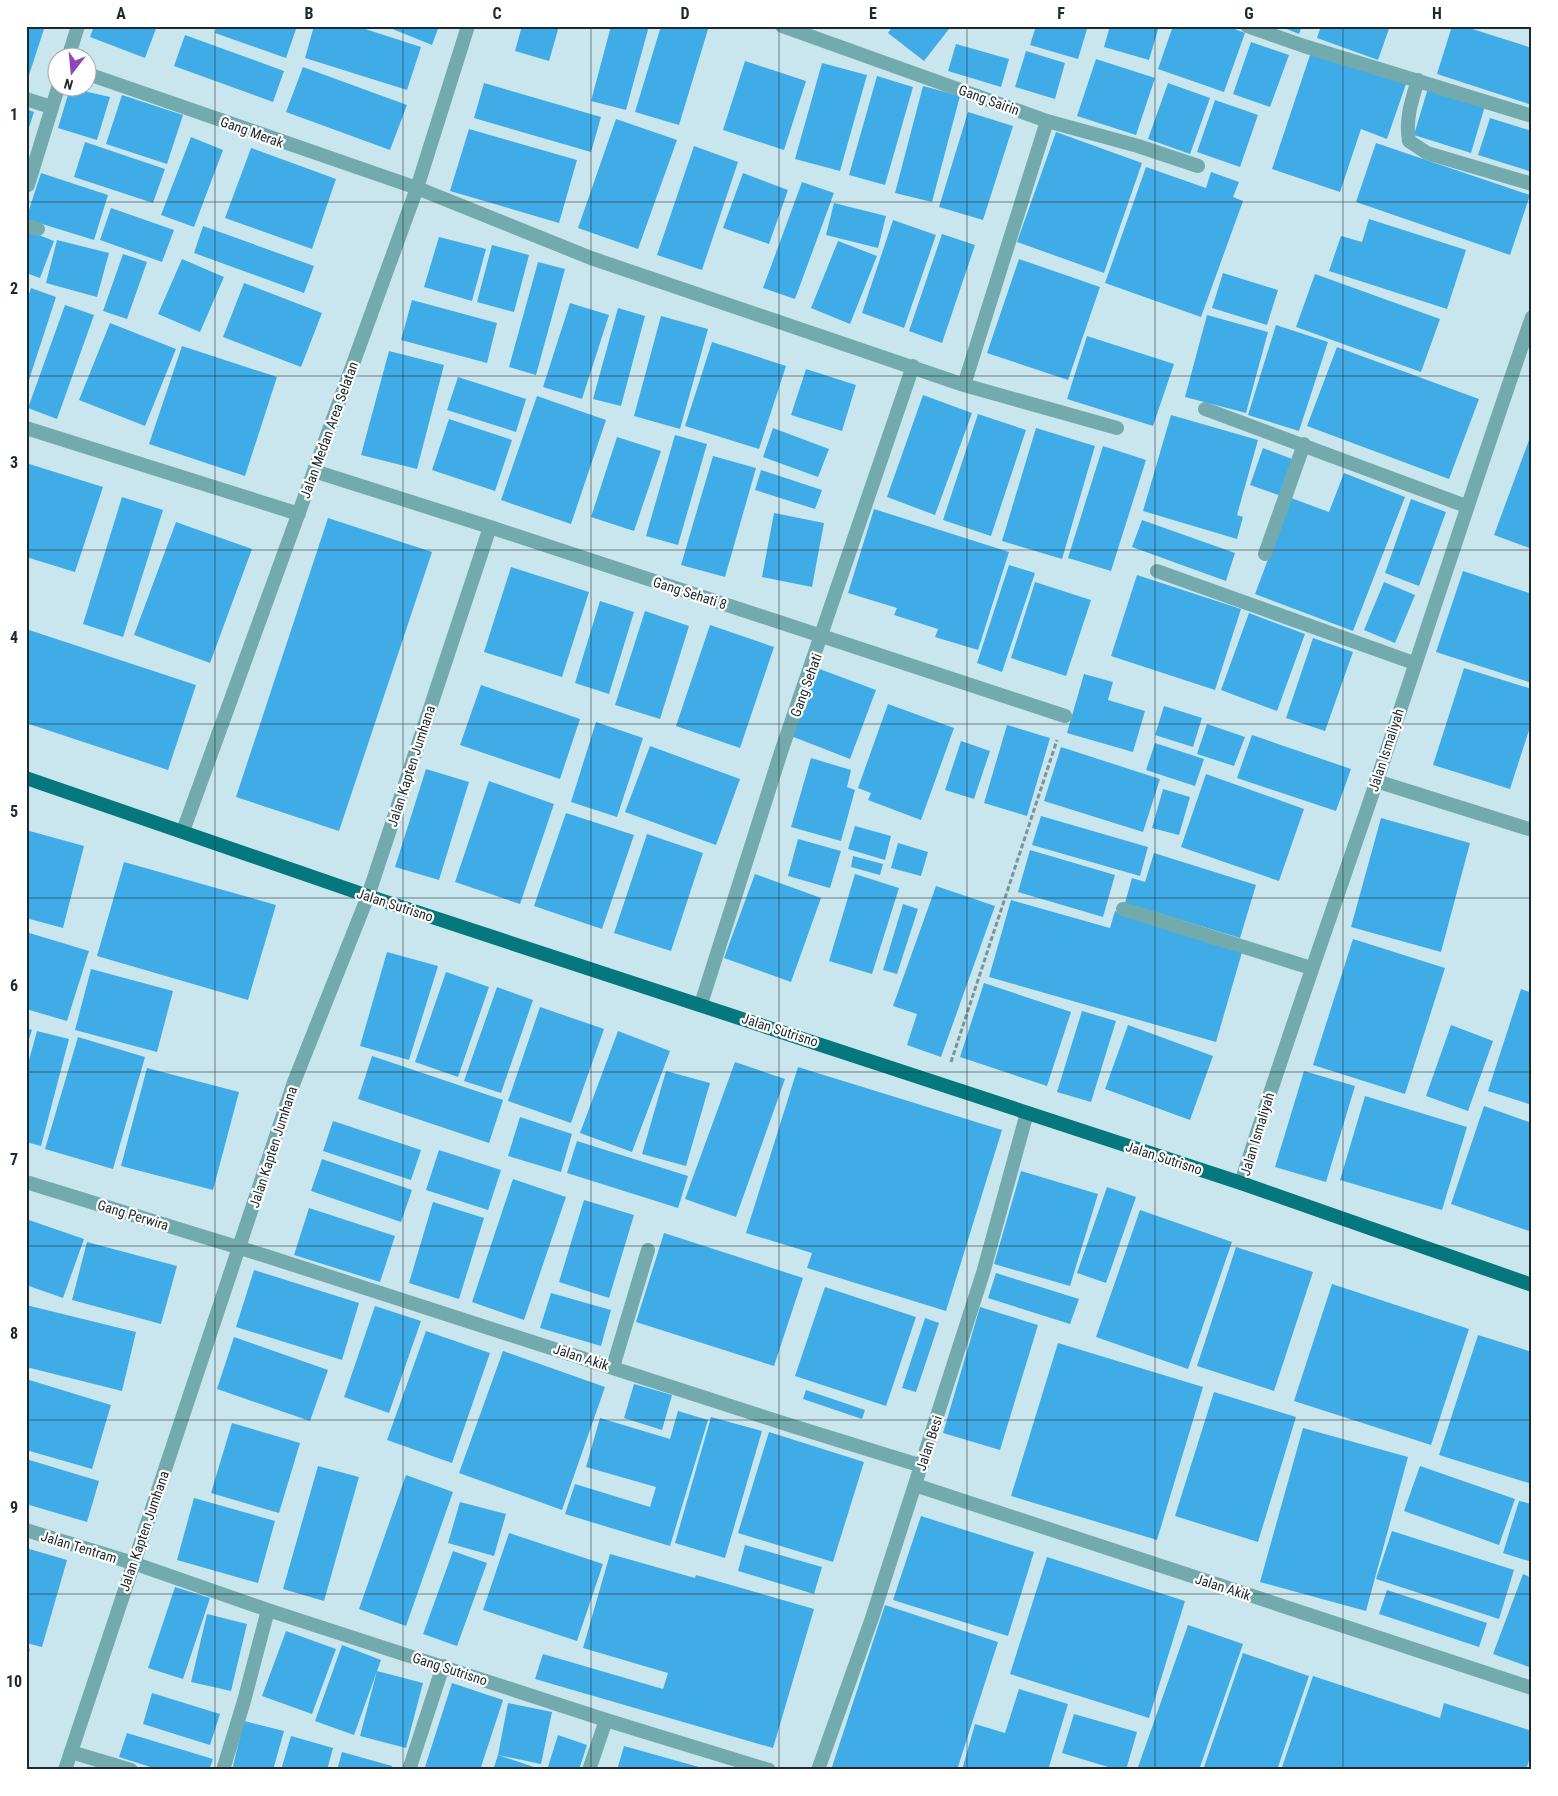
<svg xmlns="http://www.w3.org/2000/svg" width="1558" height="1796" font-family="'Roboto Condensed',sans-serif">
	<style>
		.building { fill: #40ace7 }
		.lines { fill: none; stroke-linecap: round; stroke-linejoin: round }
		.path { stroke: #7d9299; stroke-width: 3; stroke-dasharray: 5 2.5; stroke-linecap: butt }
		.minor { stroke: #73aaad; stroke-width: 14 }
		.tertiary { stroke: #73aaad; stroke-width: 14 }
		.primary { stroke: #04787c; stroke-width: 14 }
		.grid { fill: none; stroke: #1e292d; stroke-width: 1; stroke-opacity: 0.55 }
		.labels { text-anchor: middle; stroke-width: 4.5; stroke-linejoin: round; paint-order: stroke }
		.street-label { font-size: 14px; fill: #1e292d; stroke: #fff }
		.neatline { fill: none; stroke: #1e292d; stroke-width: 2 }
		.grid-label { font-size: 16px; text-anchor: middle; font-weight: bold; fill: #1e292d }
	</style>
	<rect width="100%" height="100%" fill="#c9e6ee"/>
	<!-- building -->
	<path class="building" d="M26 26H45L27 81H26Z
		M94 26H157L145 58 90 37Z
		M217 26H288L296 29 286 58 215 33Z
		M314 26H356L421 47 407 90 305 58Z
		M390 26H439L432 45 390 28Z
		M522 26H559L549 61 515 51Z
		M611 26H649L626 110 591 101Z
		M661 26H709L679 125 635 112Z
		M893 26H946L949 29 924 61 888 33Z
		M1036 26H1088L1078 59 1030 45Z
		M1110 26H1159L1149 60 1104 47Z
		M1173 26H1227L1245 33 1224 92 1158 69Z
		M1279 26H1302L1299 34Z
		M1321 26H1390L1378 60 1317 38Z
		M1452 26H1463L1532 48V105L1437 74Z
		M185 35 284 71 273 102 174 66Z
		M1251 42 1289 55 1270 107 1233 94Z
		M956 44 1009 59 1001 87 948 71Z
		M1026 51 1065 63 1055 99 1015 87Z
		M1311 52 1406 84 1387 139 1361 129 1340 192 1272 169Z
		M1096 59 1155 78 1136 135 1077 116Z
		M745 61 806 81 784 150 723 130Z
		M822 63 867 75 840 171 795 159Z
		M303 67 407 105 390 150 286 112Z
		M877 76 913 87 885 185 849 175Z
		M484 83 601 117 591 152 474 118Z
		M1168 83 1210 98 1190 154 1148 139Z
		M923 86 960 96 932 202 895 193Z
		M70 88 110 97 97 140 58 128Z
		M1428 88 1485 106 1471 153 1414 135Z
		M122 95 183 115 167 164 106 144Z
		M1215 100 1258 115 1240 167 1197 152Z
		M26 109 34 112 27 134 26 133Z
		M968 112 1013 126 983 220 939 207Z
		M1490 118 1532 131V172L1478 155Z
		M616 119 677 140 638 249 578 228Z
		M469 129 577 160 559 223 450 191Z
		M1056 132 1142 163 1104 273 1017 242Z
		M191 137 223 150 194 227 161 215Z
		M85 142 165 169 153 203 74 177Z
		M1376 143 1530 195 1510 255 1356 202Z
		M694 146 738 162 702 270 657 255Z
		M251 148 336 179 312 249 225 218Z
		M1146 167 1206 188 1211 172 1239 182 1233 197 1243 201 1201 317 1105 283Z
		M41 173 108 195 94 240 26 219Z
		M743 173 788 190 769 244 723 228Z
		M802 182 834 193 795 299 763 288Z
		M834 203 886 216 878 248 826 235Z
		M111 208 174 230 162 262 100 240Z
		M1369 219 1466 250 1447 309 1329 271 1341 236 1362 242Z
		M893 220 936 235 904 328 862 313Z
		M203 226 314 266 304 293 194 253Z
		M26 230 54 241 40 278 26 273Z
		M942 234 975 245 942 343 909 331Z
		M439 237 486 249 472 301 424 287Z
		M57 240 109 253 97 297 46 283Z
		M838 241 877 256 850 324 811 308Z
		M492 245 529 255 514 312 477 302Z
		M123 254 147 262 127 319 103 311Z
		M182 259 224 277 200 332 158 314Z
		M1019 259 1100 287 1068 380 987 353Z
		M538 262 565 269 536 375 509 367Z
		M1223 273 1278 290 1267 325 1212 308Z
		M1315 274 1440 319 1421 372 1296 327Z
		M244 283 322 313 301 367 223 337Z
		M31 288 56 297 27 386 26 302Z
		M412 300 497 323 487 363 401 340Z
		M570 303 609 315 582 399 543 387Z
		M65 305 94 315 57 419 28 408Z
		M618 308 645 316 621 406 593 399Z
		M1207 315 1268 332 1246 413 1185 397Z
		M661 316 708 329 680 429 634 416Z
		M110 323 176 349 145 426 79 400Z
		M1276 325 1328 342 1299 431 1248 415Z
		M1087 336 1174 364 1153 426 1067 399Z
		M712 342 786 366 759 449 685 426Z
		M182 346 277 377 245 476 149 444Z
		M1337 347 1479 399 1449 479 1307 426Z
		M389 351 444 365 417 469 361 455Z
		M806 369 856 385 842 431 791 415Z
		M458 377 526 399 516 432 447 410Z
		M923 395 972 413 935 515 887 497Z
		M537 396 606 420 571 524 501 500Z
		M978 414 1026 430 991 536 943 520Z
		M1171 415 1258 440 1237 515 1243 517 1237 539 1143 511Z
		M449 419 512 440 495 491 432 470Z
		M773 428 829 449 818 477 763 457Z
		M1036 428 1095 446 1062 559 1002 541Z
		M1532 432V549L1494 535Z
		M675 435 707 444 678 545 646 536Z
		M617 437 661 451 634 531 591 517Z
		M1103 446 1146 460 1111 571 1068 558Z
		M1263 448 1295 460 1281 496 1250 485Z
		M713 456 756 468 725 577 681 565Z
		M26 463 103 487 75 572 26 557Z
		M761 470 822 490 815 509 755 490Z
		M1344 473 1405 497 1353 631 1255 594 1291 498 1329 512Z
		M122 497 163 510 123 637 83 624Z
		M1411 499 1446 512 1419 586 1385 573Z
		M874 509 1009 552 978 650 935 637 938 629 894 615 897 608 848 593Z
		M774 513 824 523 812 587 762 577Z
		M328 518 432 552 339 831 236 797Z
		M1142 520 1235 553 1226 581 1132 547Z
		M176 522 252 549 210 663 134 635Z
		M1009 565 1035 573 1002 672 977 663Z
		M511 567 589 592 562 677 484 652Z
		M1463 571 1532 594V683L1436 652Z
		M1137 575 1241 609 1215 690 1111 656Z
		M1035 582 1091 600 1066 676 1011 658Z
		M1384 582 1415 595 1395 643 1364 630Z
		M600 601 634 612 609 694 575 683Z
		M645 611 689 626 660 719 615 705Z
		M1249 613 1305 634 1277 711 1221 690Z
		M710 625 774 647 740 748 676 726Z
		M26 629 196 685 168 770 26 723Z
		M1313 638 1353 652 1325 731 1286 718Z
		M817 668 876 690 850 759 791 736Z
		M1464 668 1532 689V721L1510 789 1433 765Z
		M1084 674 1113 682 1108 700 1145 711 1133 752 1067 733Z
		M481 685 580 719 560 779 460 745Z
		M888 704 954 728 921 820 868 800 871 793 858 788Z
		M1164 706 1202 718 1193 747 1155 735Z
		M596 722 643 738 617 817 571 802Z
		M1207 724 1245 737 1234 766 1197 754Z
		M1007 725 1050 738 1027 816 984 803Z
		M1252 735 1351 769 1336 811 1237 778Z
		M961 741 990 751 974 799 945 790Z
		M1155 743 1204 759 1195 786 1146 770Z
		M650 746 740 779 716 845 625 812Z
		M1061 747 1160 779 1143 832 1044 801Z
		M811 758 851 770 847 787 855 790 841 841 791 827Z
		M426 769 469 782 439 880 395 867Z
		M1206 774 1304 809 1279 881 1181 847Z
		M489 781 554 804 520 904 455 882Z
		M1163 789 1190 797 1179 835 1152 828Z
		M566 813 634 835 602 929 534 906Z
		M1041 816 1148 847 1140 876 1032 845Z
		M1381 818 1470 843 1441 952 1351 927Z
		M855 826 891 836 885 860 848 849Z
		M26 830 84 846 63 928 26 918Z
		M647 834 703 853 671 951 614 933Z
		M798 839 841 851 830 888 788 876Z
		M898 843 928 852 921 876 891 868Z
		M1030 850 1115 875 1103 917 1018 892Z
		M1154 853 1256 885 1240 938 1125 903 1132 878 1145 882Z
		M853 856 883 864 880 875 851 867Z
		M124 862 276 905 248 1000 97 956Z
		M755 874 821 898 791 982 724 958Z
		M855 874 899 888 872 974 829 961Z
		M936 886 995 906 941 1057 907 1045 917 1014 893 1006Z
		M1011 900 1110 928 1115 911 1243 949 1216 1042 989 977Z
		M903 904 918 909 897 974 883 970Z
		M26 932 89 951 67 1021 26 1009Z
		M1353 939 1445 968 1405 1094 1313 1065Z
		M387 952 438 966 409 1060 360 1046Z
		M91 969 173 991 157 1052 75 1030Z
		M446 972 489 987 458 1077 415 1062Z
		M984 983 1071 1012 1047 1086 960 1057Z
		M497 987 533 1000 501 1093 464 1081Z
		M1521 989 1532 993V1105L1488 1091Z
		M540 1007 604 1029 571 1123 508 1101Z
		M1082 1011 1116 1021 1091 1102 1057 1092Z
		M1128 1025 1213 1056 1190 1120 1105 1089Z
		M1451 1025 1493 1041 1468 1111 1426 1096Z
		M26 1028 32 1030 27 1045H26Z
		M37 1031 69 1039 41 1146 26 1142V1071Z
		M618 1031 670 1051 632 1152 580 1133Z
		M78 1037 145 1057 113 1169 45 1149Z
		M372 1056 503 1100 489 1143 358 1099Z
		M735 1062 785 1079 736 1217 685 1199Z
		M798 1067 1002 1130 946 1311 807 1268 812 1253 746 1233Z
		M147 1068 239 1092 213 1190 121 1166Z
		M666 1071 710 1083 686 1166 642 1154Z
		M1304 1071 1355 1086 1326 1182 1275 1167Z
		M1365 1096 1467 1127 1442 1210 1340 1180Z
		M1484 1106 1532 1123V1232L1451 1204Z
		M520 1117 572 1134 561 1172 508 1156Z
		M333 1121 421 1150 411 1180 323 1151Z
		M577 1141 688 1176 678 1208 567 1173Z
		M439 1150 501 1170 488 1210 426 1190Z
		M322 1159 412 1190 401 1222 311 1191Z
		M1021 1171 1098 1194 1070 1286 994 1264Z
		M513 1179 566 1197 524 1320 472 1302Z
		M1107 1187 1136 1197 1106 1283 1077 1273Z
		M584 1200 634 1215 609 1298 559 1282Z
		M433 1202 484 1218 459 1299 409 1283Z
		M309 1208 395 1236 380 1282 294 1255Z
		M1140 1210 1232 1242 1188 1369 1096 1337Z
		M26 1219 84 1239 63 1298 26 1285Z
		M664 1233 803 1278 774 1366 636 1322Z
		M87 1242 177 1266 161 1324 72 1300Z
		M1236 1247 1313 1272 1274 1391 1197 1366Z
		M254 1270 359 1303 342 1360 236 1327Z
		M996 1273 1079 1299 1070 1324 988 1298Z
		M1332 1284 1469 1329 1431 1445 1294 1401Z
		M825 1287 916 1317 886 1406 795 1376Z
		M551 1293 611 1310 601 1346 540 1328Z
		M26 1305 136 1332 122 1391 26 1367Z
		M375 1306 421 1321 389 1413 344 1397Z
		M980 1307 1038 1325 1000 1450 943 1433Z
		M925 1318 939 1323 916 1392 902 1388Z
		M426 1331 490 1353 452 1463 387 1440Z
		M1478 1335 1532 1352V1484L1439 1455Z
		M234 1337 328 1370 310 1421 217 1389Z
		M1058 1343 1203 1387 1157 1540 1011 1496Z
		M503 1351 605 1387 562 1510 459 1473Z
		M26 1379 111 1405 92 1469 26 1450Z
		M634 1384 672 1395 662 1430 624 1418Z
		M806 1390 865 1410 862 1419 803 1399Z
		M1214 1392 1296 1417 1258 1542 1175 1516Z
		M678 1411 708 1420 670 1546 565 1514 575 1484 650 1507 656 1487 586 1467 600 1418 670 1439Z
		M711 1417 762 1431 725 1558 675 1543Z
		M232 1423 300 1443 279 1513 211 1493Z
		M1303 1428 1408 1457 1366 1611 1260 1582Z
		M769 1432 864 1462 833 1562 738 1533Z
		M26 1459 99 1481 87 1522 26 1504Z
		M318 1466 359 1477 324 1601 283 1589Z
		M1420 1466 1515 1499 1499 1545 1404 1511Z
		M406 1475 453 1492 406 1626 359 1609Z
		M194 1498 275 1521 258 1583 177 1560Z
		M1519 1501 1532 1504V1562L1503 1553Z
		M460 1502 506 1514 494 1556 448 1543Z
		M921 1516 1034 1552 1008 1636 893 1600Z
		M1392 1531 1514 1570 1499 1619 1376 1579Z
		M509 1533 603 1564 577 1641 483 1610Z
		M745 1545 822 1567 814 1594 738 1571Z
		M26 1548 67 1560 42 1647 26 1643Z
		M453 1551 487 1563 457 1646 423 1634Z
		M610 1554 695 1578 696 1575 814 1609 773 1748 535 1679 543 1654 663 1689 668 1673 583 1648Z
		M1047 1557 1185 1601 1149 1718 1010 1674Z
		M1523 1574 1532 1578V1668L1493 1654Z
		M175 1587 210 1598 183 1679 148 1668Z
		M1387 1590 1487 1623 1479 1647 1379 1614Z
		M885 1605 998 1642 957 1770H831Z
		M207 1614 247 1624 231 1691 191 1682Z
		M1188 1625 1243 1644 1199 1770H1137Z
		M286 1631 336 1649 312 1714 262 1696Z
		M342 1645 381 1660 354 1735 315 1721Z
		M26 1648 30 1649 27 1661H26Z
		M1243 1653 1309 1676 1277 1770H1203Z
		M377 1671 423 1683 406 1748 360 1736Z
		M1313 1676 1440 1718 1444 1703 1532 1731V1751L1526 1770H1281Z
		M452 1683 503 1700 480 1770H424Z
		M1019 1689 1068 1704 1048 1770H962L975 1724 1005 1733Z
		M152 1693 220 1714 210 1745 143 1724Z
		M508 1703 552 1712 541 1764 498 1755Z
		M1074 1714 1137 1732 1126 1770H1118L1062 1753Z
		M244 1721 284 1731 273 1770H232Z
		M127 1733 213 1759 209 1770H160L119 1757Z
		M558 1735 587 1745 579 1770H547Z
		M291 1736 333 1748 327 1770H281Z
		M624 1746 706 1769 705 1770H617Z
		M342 1752 392 1766 391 1770H337Z
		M498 1755 540 1769V1770H493Z"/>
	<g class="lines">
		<!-- path -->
		<path class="path" d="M951 1062 1057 740"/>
		<!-- minor -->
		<path class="minor" d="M782 26 1047 121 1138 146 1198 166
			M1247 26 1304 46 1532 116
			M68 58 78 26
			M88 74 417 188 591 258 964 385 1117 428
			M1418 80C1412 100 1405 119 1409 141L1427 153 1532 184
			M26 99 51 107
			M26 184 28 185 58 88
			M26 226 38 229
			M964 385 1047 121
			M1205 409 1466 506
			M26 428 299 514
			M314 471 490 527 1065 716
			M1265 554 1304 444
			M1157 571 1414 663
			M1376 781 1532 830
			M183 831 417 188 468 26
			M368 896 490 527
			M1123 909 1311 968
			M701 1004 781 752 913 366
			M26 1182 266 1256 786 1424 922 1466
			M613 1367 648 1250
			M915 1485 1532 1688
			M26 1530 133 1563 268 1610 606 1720 769 1770
			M71 1752 131 1770
			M223 1770 244 1701 268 1610
			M409 1770 443 1666
			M589 1770 606 1720
			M818 1770 872 1618 983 1273 1027 1113"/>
		<!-- tertiary -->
		<path class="tertiary" d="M1241 1183C1283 1049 1331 916 1376 783 1428 627 1478 472 1532 317
			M65 1770 294 1082 368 896"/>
		<!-- primary -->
		<path class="primary" d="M26 778 368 896 1241 1183 1532 1285"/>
	</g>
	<!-- grid -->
	<path class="grid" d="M215 26V1770M403 26V1770M591 26V1770M779 26V1770M967 26V1770M1155 26V1770M1343 26V1770M26 202H1532M26 376H1532M26 550H1532M26 724H1532M26 898H1532M26 1072H1532M26 1246H1532M26 1420H1532M26 1594H1532"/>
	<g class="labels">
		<!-- street labels -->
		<g class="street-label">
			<text transform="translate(989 100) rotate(20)" y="5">Gang Sairin</text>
			<text transform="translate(252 132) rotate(20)" y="5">Gang Merak</text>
			<text transform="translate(329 430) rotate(-70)" y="5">Jalan Medan Area Selatan</text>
			<text transform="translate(690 593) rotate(18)" y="5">Gang Sehati 8</text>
			<text transform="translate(806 685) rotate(-70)" y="5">Gang Sehati</text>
			<text transform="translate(1386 750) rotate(-72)" y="5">Jalan Ismaliyah</text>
			<text transform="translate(411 766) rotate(-72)" y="5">Jalan Kapten Jumhana</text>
			<text transform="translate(395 905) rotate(18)" y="5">Jalan Sutrisno</text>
			<text transform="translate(780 1030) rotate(18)" y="5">Jalan Sutrisno</text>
			<text transform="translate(1257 1134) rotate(-73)" y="5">Jalan Ismaliyah</text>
			<text transform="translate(273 1147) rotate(-72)" y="5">Jalan Kapten Jumhana</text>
			<text transform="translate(1164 1158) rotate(18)" y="5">Jalan Sutrisno</text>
			<text transform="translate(133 1215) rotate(17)" y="5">Gang Perwira</text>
			<text transform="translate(581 1357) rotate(18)" y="5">Jalan Akik</text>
			<text transform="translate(929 1443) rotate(-72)" y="5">Jalan Besi</text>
			<text transform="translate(144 1531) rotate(-71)" y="5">Jalan Kapten Jumhana</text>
			<text transform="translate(79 1547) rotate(17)" y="5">Jalan Tentram</text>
			<text transform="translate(1223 1587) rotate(18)" y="5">Jalan Akik</text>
			<text transform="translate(450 1669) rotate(18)" y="5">Gang Sutrisno</text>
		</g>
	</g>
	<!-- border -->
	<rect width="1558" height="1796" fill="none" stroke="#ffffff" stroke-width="55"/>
	<!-- north arrow -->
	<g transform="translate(72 72) rotate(196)"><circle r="24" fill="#ffffff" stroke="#a5a9ab"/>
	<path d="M0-4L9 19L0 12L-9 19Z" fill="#8e46b8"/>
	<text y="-8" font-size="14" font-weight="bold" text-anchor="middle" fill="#1e292d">N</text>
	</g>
	<rect x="28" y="28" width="1502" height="1740" class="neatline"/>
	<g class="grid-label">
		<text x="121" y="19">A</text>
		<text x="309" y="19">B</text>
		<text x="497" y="19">C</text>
		<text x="685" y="19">D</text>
		<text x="873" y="19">E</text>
		<text x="1061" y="19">F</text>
		<text x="1249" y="19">G</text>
		<text x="1437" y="19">H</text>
		<text x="14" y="120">1</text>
		<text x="14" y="294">2</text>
		<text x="14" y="468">3</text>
		<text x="14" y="643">4</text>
		<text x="14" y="817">5</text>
		<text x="14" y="991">6</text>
		<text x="14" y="1165">7</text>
		<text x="14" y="1339">8</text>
		<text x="14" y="1513">9</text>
		<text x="14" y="1687">10</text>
	</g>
</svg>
